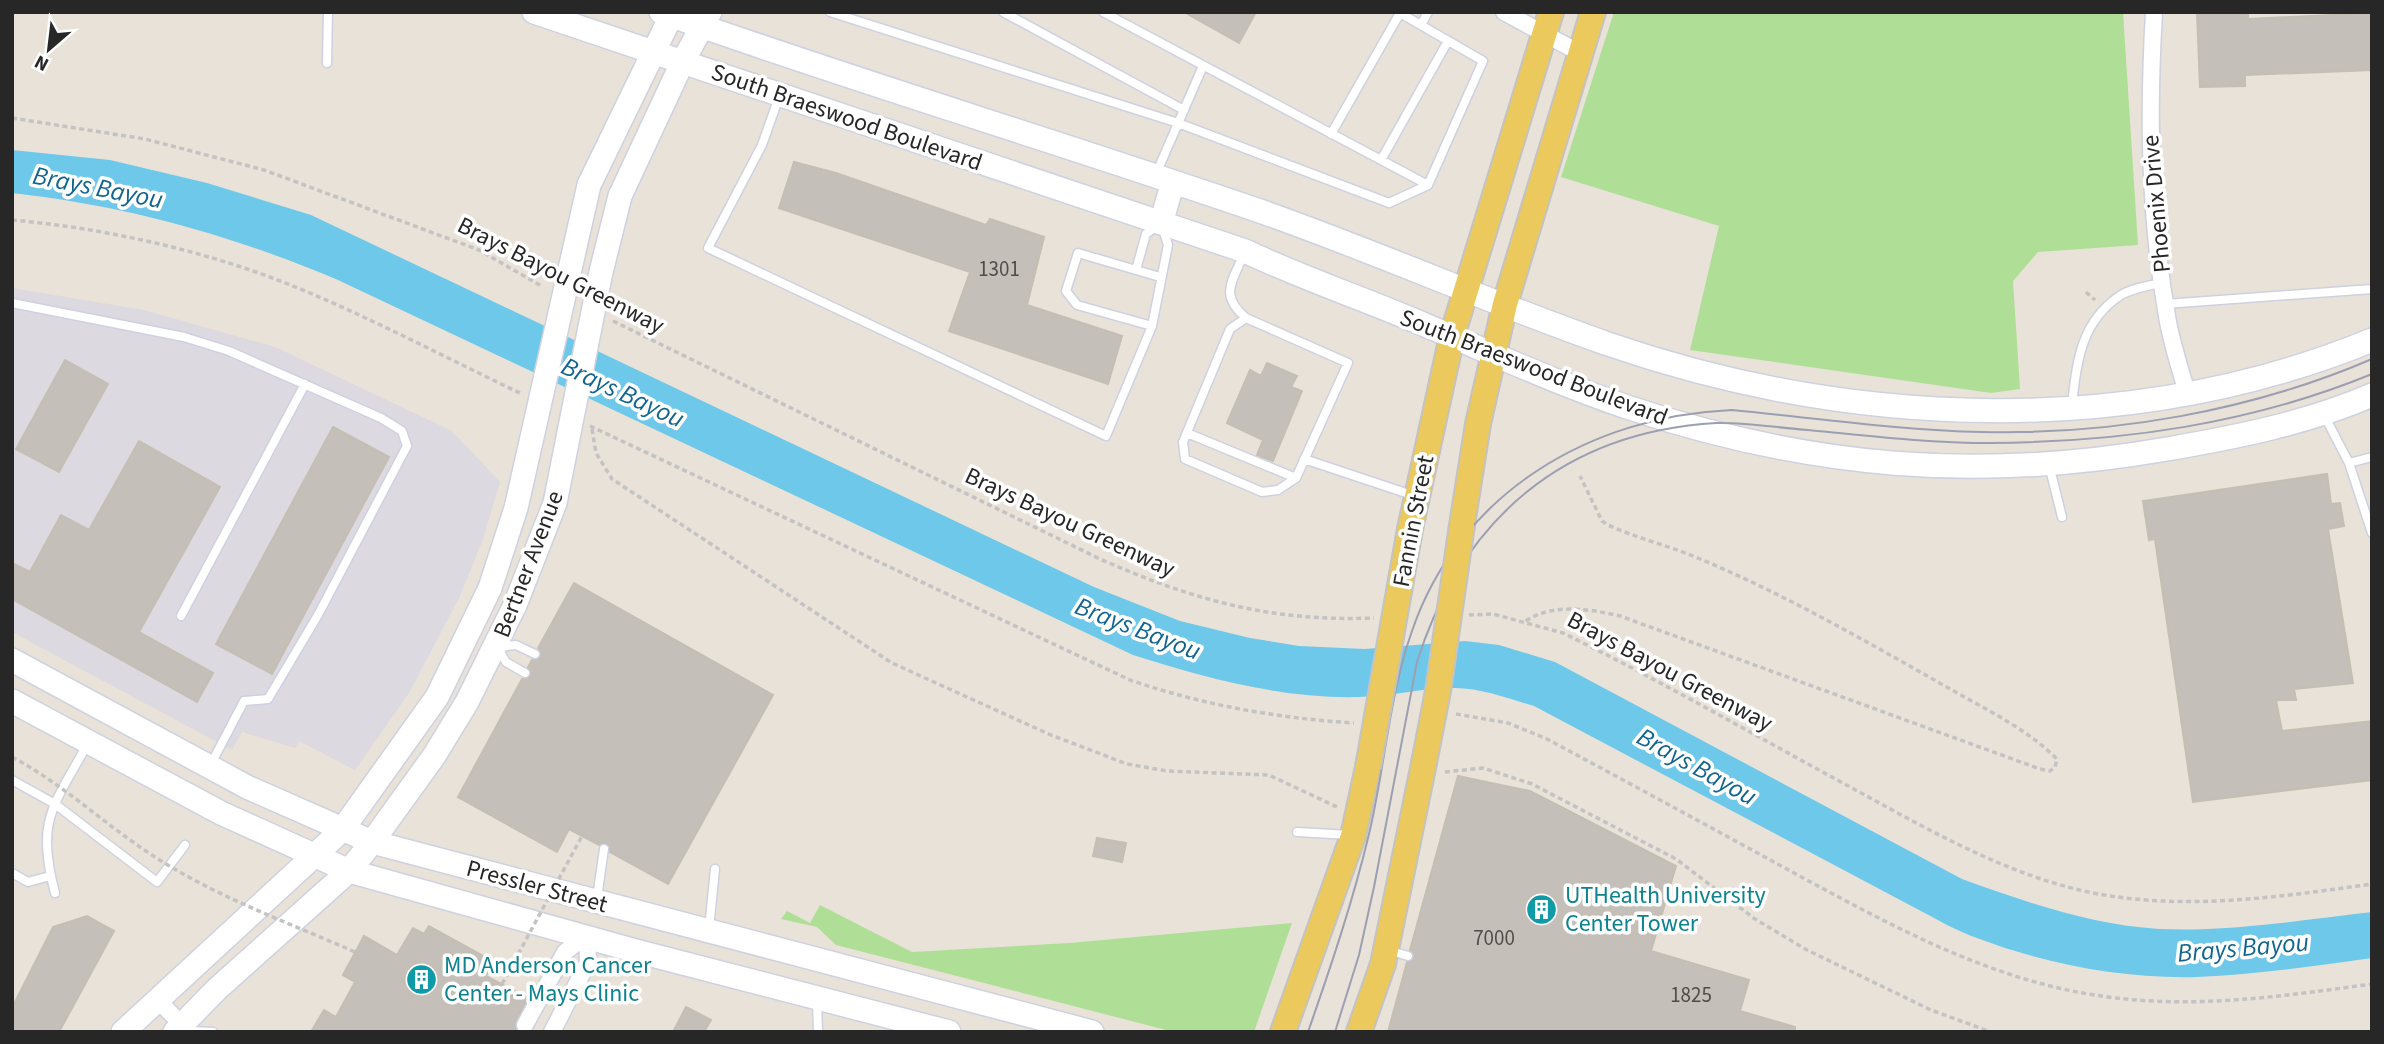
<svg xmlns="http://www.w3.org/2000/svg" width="2384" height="1044" font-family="'Source Sans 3',sans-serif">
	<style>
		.industrial { fill: #dcd9e1 }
		.green { fill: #afdf96 }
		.water { fill: #6ec8e9 }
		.building { fill: #c4bfb8; stroke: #c4beb3; stroke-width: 2 }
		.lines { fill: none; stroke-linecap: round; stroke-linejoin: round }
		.lane-casing { stroke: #ced1e0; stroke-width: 11 }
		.street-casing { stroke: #ced1e0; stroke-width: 19 }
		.secondary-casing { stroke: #ced1e0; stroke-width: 26 }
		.primary-casing { stroke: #c3c3c3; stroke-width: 28 }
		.path { stroke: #c3c3c3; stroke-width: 3.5; stroke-dasharray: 5 3.5; stroke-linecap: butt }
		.lane { stroke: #fff; stroke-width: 8 }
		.street { stroke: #fff; stroke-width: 16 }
		.secondary { stroke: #fff; stroke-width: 23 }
		.primary { stroke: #ebc95c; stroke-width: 24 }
		.tram { stroke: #9c9fb1; stroke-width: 2 }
		.secondary-bridge-casing { stroke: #ced1e0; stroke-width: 26; stroke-linecap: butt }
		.primary-bridge-casing { stroke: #c3c3c3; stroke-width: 28; stroke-linecap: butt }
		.path-bridge { stroke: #c3c3c3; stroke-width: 3.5; stroke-dasharray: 5 3.5; stroke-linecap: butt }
		.secondary-bridge { stroke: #fff; stroke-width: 23 }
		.primary-bridge { stroke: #ebc95c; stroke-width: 24 }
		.labels { text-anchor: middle; stroke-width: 7; stroke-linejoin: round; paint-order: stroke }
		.number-label { font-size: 21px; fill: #4e4d4b }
		.street-label { font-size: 24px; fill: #272727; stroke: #fff }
		.culture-label { font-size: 24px; fill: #0d838f; stroke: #fff; text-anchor: start }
		.water-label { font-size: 26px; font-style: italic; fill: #116590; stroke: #fff }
	</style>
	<rect width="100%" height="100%" fill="#e9e2d8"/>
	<!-- industrial -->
	<path class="industrial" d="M12 288 144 310 275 347 452 431 500 482 482 542 459 598 409 693 355 770 299 741 295 748 242 732 232 750 12 632Z"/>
	<!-- green -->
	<path class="green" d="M1614 12H2123L2138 245 2038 252 2013 281 2020 389 1991 393 1690 350 1719 226 1561 177Z
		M820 905 912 952 1069 943 1292 923 1254 1032H1174L836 945 817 927 781 919 787 911 810 923Z"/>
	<!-- water -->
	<path class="water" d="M12 150 110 160 207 183 311 215 1094 587 1180 621 1250 638 1299 646 1365 649 1465 641 1499 645 1555 662 1962 879C2026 902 2091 925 2159 929 2229 932 2302 920 2372 912V958C2314 966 2255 975 2197 977 2124 979 2045 964 1977 938 1957 931 1938 920 1919 910L1534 706C1509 699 1482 688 1455 688 1423 688 1391 696 1359 697 1282 699 1206 678 1133 655L338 280C231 235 128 206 12 193Z"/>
	<!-- building -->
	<path class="building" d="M1184 12H1256L1239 43Z
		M2197 12H2248V19L2372 13V70L2245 75V86L2200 87Z
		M794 162 836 173 986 225 990 219 1044 237 1027 305 1122 336 1108 384 949 331 970 272 779 208Z
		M65 360 108 384 59 472 16 449Z
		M1267 363 1297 376 1291 387 1302 391 1273 461 1257 455 1263 440 1227 423 1250 370 1261 376Z
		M333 427 389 457 272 674 216 644Z
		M139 441 220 487 139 632 213 673 197 702 12 599V563L30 572 61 515 89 530Z
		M2327 474 2331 504 2340 503 2344 526 2328 529 2353 683 2294 689 2296 700H2276L2282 731 2372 721V780L2193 802 2155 539 2149 540 2143 501Z
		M574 583 773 695 668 884 610 852 606 843 599 845 569 829 557 852 458 797 522 679 531 676 528 667 532 660 541 657 538 648Z
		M1458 776 1530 791 1676 866 1651 951 1749 980 1740 1011 1795 1027V1032H1388L1407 962 1414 957 1410 950Z
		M1097 838 1126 843 1122 862 1093 856Z
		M87 916 114 931 59 1032H12V1008L53 927Z
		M429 926 494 962 486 976 528 998 516 1021 517 1032H311L324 1010 336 1017 355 982 343 975 364 936 397 955 413 928 424 934Z
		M686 1007 711 1020 704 1032H673Z"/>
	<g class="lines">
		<defs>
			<path id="lane" d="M830 12 1178 123 1389 203 1428 185 1483 61 1400 13 1331 134
				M1003 12 1184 110
				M1103 12 1428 185
				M1421 25 1428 12
				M327 63 328 12
				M779 97 762 145 708 248 1106 436 1152 326 1168 245 1161 223 1146 234 1136 270
				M1381 160 1448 41
				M1156 174 1203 66
				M1244 254C1232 282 1219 295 1246 318
				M12 303 184 337 229 351 381 418 402 431 407 446 318 615 268 699 244 701 211 764
				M2165 304 2372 289
				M1246 318 1348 363 1296 478 1278 490 1262 492 1185 459 1183 442 1230 329Z
				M1152 326 1077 305 1066 291 1078 253 1160 277
				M2072 404C2077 361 2081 321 2121 295 2132 288 2150 286 2163 282
				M2324 415 2349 463 2372 533
				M1187 433 1296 478
				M1304 459 1415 496
				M2349 463 2372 457
				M2049 465 2062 517
				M181 616 305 384
				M525 673 506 662 497 647 516 645 535 654
				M12 780 55 804 157 882 185 845
				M1297 832 1350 835
				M12 873 28 882 50 876
				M55 893C35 819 54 806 88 743
				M597 898 604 849
				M709 929 715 869
				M1388 950 1408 956
				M817 1002 818 1032
				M189 1031 213 1032"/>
			<path id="street" d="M1504 12 1580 53
				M2154 12C2148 114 2149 215 2167 316 2171 342 2180 368 2187 393
				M157 999 182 1025
				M525 1025 565 952 587 935
				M552 1032 588 962 587 935"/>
			<path id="secondary" d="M534 12 1245 251C1304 279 1365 299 1425 325 1492 353 1558 384 1627 407 1810 468 1978 482 2167 449 2237 437 2307 423 2372 395
				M661 12C858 82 1059 142 1257 210 1375 251 1490 303 1608 344 1852 428 2131 439 2372 340
				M589 185 673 12
				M620 196 683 61 710 12
				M1161 223 1173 182
				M12 660 247 787 372 842 1092 1032
				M12 701 221 813 349 871 636 951 949 1032
				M123 1032 342 830 437 697 490 588
				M175 1032 217 989 349 871 372 842 434 756 467 702 515 605"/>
			<path id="primary" d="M1462 525 1478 424 1505 304 1593 12
				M1410 529 1452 336 1551 12
				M1283 1032 1353 836 1368 767
				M1359 1032 1383 964 1424 763"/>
		</defs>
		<!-- lane casing -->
		<use href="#lane" class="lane-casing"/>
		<!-- street casing -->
		<use href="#street" class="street-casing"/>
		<!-- secondary casing -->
		<use href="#secondary" class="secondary-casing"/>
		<!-- primary casing -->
		<use href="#primary" class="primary-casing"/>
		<!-- path -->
		<path class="path" d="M12 118 145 139 264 170 479 250 543 287
			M12 220C102 228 198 249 283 282 364 314 442 356 520 393
			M2086 292 2095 300
			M613 321 1100 559C1193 600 1271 622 1374 618
			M590 426 1130 680C1203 705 1276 718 1354 723
			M592 429 596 453 612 479 892 663 1051 735 1127 764 1167 771 1269 775 1337 807
			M1469 615 1493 614 1563 633C1661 681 1756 736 1852 788 1929 830 2006 875 2093 893 2187 911 2279 897 2372 884
			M1526 621C1551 603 1591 609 1620 616L2040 769 2050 771 2055 767 2057 759C2026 728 1983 708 1945 686 1862 639 1777 590 1688 554 1662 544 1634 537 1608 525L1602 521 1580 476
			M1456 714 1508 723 1547 739C1629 783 1712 828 1794 873 1894 927 1993 982 2108 997 2197 1009 2284 996 2372 984
			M1445 772 1483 768 1532 784 1676 859 1755 919 1807 950 1931 1010 1991 1032"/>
		<!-- lane -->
		<use href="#lane" class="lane"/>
		<!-- street -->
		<use href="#street" class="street"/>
		<!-- secondary -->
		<use href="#secondary" class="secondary"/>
		<!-- primary -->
		<use href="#primary" class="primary"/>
		<!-- tram -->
		<path class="tram" d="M1308 1032C1331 966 1353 901 1369 834 1385 767 1389 696 1412 631 1459 493 1591 416 1732 410 1815 418 1899 430 1982 432 2113 435 2251 411 2372 359
			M1335 1032 1359 955 1374 887 1417 662C1462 519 1564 432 1716 423 1746 422 1778 428 1808 430 1869 436 1930 443 1991 443 2122 442 2250 424 2372 374"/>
		<defs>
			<path id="secondary-bridge" d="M490 588 516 508 589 185
				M515 605 555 503 601 272 620 196"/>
			<path id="primary-bridge" d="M1424 763 1438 691 1462 525
				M1368 767 1410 529"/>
		</defs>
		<!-- secondary-bridge casing -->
		<use href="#secondary-bridge" class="secondary-bridge-casing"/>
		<!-- primary-bridge casing -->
		<use href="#primary-bridge" class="primary-bridge-casing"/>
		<!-- path-bridge -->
		<path class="path-bridge" d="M12 757C63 784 104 824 152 855 214 896 287 922 355 952
			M502 984 582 836"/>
		<!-- secondary-bridge -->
		<use href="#secondary-bridge" class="secondary-bridge"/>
		<!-- primary-bridge -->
		<use href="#primary-bridge" class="primary-bridge"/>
	</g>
	<!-- icons -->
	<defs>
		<symbol id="building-disc" viewBox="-11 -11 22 22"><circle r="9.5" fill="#0f9aa8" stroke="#fff"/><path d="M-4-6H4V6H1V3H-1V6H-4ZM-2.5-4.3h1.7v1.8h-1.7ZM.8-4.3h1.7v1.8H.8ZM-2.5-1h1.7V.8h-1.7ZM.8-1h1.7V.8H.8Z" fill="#fff"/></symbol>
	</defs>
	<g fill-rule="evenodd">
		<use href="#building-disc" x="1524" y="892" width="35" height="35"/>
		<use href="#building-disc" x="404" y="962" width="35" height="35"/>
	</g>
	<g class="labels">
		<!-- number labels -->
		<g class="number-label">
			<text x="999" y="276">1301</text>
			<text x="1494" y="945">7000</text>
			<text x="1691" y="1002">1825</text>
		</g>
		<!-- street labels -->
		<g class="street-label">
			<text transform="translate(847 117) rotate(19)" y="8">South Braeswood Boulevard</text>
			<text transform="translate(2156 204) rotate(-95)" y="8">Phoenix Drive</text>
			<text transform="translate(561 275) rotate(27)" y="8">Brays Bayou Greenway</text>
			<text transform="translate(1534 367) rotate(21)" y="8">South Braeswood Boulevard</text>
			<text transform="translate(1413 521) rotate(-79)" y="8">Fannin Street</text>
			<text transform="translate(1070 522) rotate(25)" y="8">Brays Bayou Greenway</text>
			<text transform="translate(528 564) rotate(-69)" y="8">Bertner Avenue</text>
			<text transform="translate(1670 671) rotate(28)" y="8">Brays Bayou Greenway</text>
			<text transform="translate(537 886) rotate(15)" y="8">Pressler Street</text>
		</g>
		<!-- culture labels -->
		<g class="culture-label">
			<text x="1565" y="903">UTHealth University<tspan x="1565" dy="28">Center Tower</tspan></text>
			<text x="444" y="973">MD Anderson Cancer<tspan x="444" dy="28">Center - Mays Clinic</tspan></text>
		</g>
		<!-- water labels -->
		<g class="water-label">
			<text transform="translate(98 187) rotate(11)" y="9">Brays Bayou</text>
			<text transform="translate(623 392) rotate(25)" y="9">Brays Bayou</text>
			<text transform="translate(1138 628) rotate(21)" y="9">Brays Bayou</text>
			<text transform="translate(1697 766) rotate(29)" y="9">Brays Bayou</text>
			<text transform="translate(2243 947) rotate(-5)" y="9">Brays Bayou</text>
		</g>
	</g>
	<!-- border -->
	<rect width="2384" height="1044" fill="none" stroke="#272727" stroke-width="28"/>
	<!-- north arrow -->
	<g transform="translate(49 49) rotate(208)" stroke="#ffffff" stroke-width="5" paint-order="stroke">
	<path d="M0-5L12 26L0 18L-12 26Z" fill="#272727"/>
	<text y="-10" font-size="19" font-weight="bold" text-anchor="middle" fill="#272727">N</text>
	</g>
</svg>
